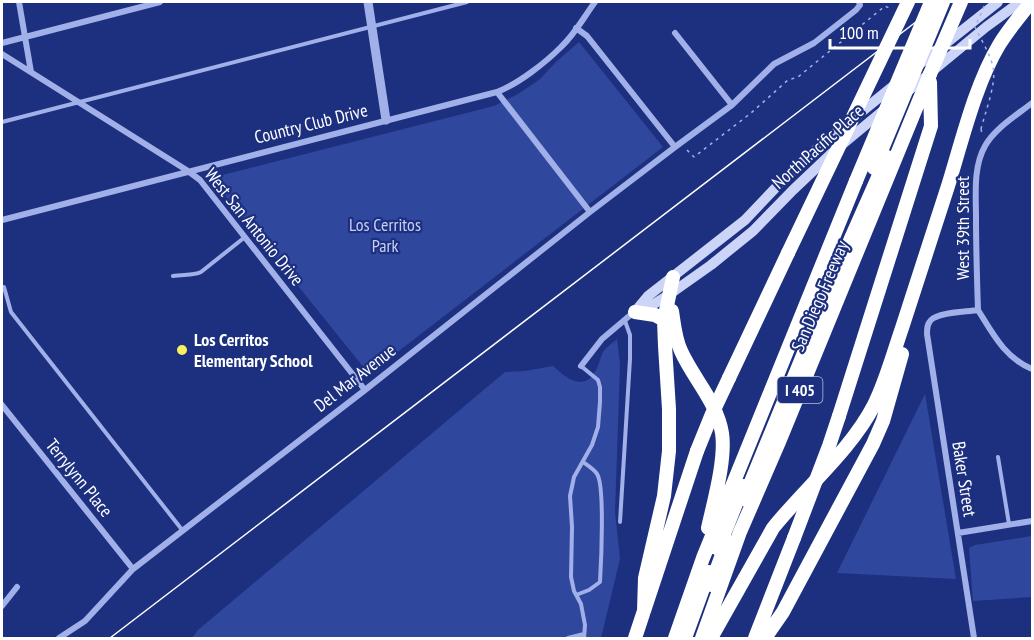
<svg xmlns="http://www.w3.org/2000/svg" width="1034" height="640" font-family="'PT Sans Narrow',sans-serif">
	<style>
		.green { fill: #30479e }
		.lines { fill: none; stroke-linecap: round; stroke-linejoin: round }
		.path { stroke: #a1b0e9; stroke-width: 1.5; stroke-dasharray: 3 4.5; stroke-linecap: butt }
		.service { stroke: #a1b0e9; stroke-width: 4 }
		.minor { stroke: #a1b0e9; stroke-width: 6 }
		.tertiary { stroke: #a1b0e9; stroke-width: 9 }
		.secondary { stroke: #ccd4f7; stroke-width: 10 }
		.motorway { stroke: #fff; stroke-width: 14 }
		.tram { stroke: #fff; stroke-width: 1.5 }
		.path-bridge { stroke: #a1b0e9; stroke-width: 1.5; stroke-dasharray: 3 4.5; stroke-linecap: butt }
		.motorway-bridge { stroke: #fff; stroke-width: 14 }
		.poi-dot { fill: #f8f15f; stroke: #1d307f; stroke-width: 2 }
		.labels { text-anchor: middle; stroke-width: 4.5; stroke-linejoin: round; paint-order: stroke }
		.shield { fill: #1d307f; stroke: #bbc1d9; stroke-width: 1.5 }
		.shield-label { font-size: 16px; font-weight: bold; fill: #fff }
		.street-label { font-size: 18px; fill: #fff; stroke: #1d307f }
		.park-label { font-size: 18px; fill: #c5cff7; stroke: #1d307f }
		.poi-label { font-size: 18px; font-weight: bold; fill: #fff; stroke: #1d307f; text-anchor: start }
	</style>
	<rect width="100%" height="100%" fill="#1d307f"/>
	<!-- green -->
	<path class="green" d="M579 42 663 147 369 374 211 178 494 106 518 94 539 80 556 62Z
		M617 339 620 364 615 512 620 559 601 638H192L198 630 505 372 525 371 553 366C566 378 584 393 596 370 599 365 600 358 603 352 606 347 613 343 617 339Z
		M925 394 956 579 837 573Z
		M1032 536V597L973 601 969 548 975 545Z"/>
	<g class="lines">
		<!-- path -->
		<path class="path" d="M981 129 982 134
			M687 150 694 157 751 113 788 80 798 77 885 6 891 9"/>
		<!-- service -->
		<path class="service" d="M2 122 467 2
			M173 276C182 274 193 276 201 272L245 237
			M4 287 11 312 183 531
			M581 366 598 380 600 387V402L598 427 592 445 574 477 570 496 572 527 571 577 574 591 581 604 585 625 584 638
			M998 457 1009 524
			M620 522 630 359V335L625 321
			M576 595 589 590 600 582C601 565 605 485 597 474 594 469 587 465 583 462
			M568 638 584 634"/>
		<!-- minor -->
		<path class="minor" d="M19 2 31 72
			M576 28 587 36 675 147
			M675 33 732 105
			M2 43 160 2
			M2 54 188 171 200 180 365 390
			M497 92 590 212
			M2 220 497 92C518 84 545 63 561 47 575 34 584 17 595 2
			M978 310C977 280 976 249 976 218 976 195 973 167 985 146 995 128 1017 115 1032 103
			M978 310C993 334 1005 358 1032 369
			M581 366 602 339 634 312
			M2 405 133 569
			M958 533 1032 521
			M2 606 17 587
			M59 638 85 621 133 569 365 390 590 212 675 147 732 105 774 64 814 43 856 10 860 5 859 2
			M974 638 927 334C927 329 927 324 931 320 939 312 966 312 978 310"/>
		<!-- tertiary -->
		<path class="tertiary" d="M368 2 386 120"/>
		<!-- secondary -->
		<path class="secondary" d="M916 67 998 2
			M907 92 986 27 1020 2
			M638 308 648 296 745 220 783 180 823 143 897 83
			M635 312 654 304 670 294 711 265 753 231 793 190 832 153 885 109"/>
		<!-- motorway -->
		<path class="motorway" d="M672 311C674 324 675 338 681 351 693 378 717 402 722 433 726 459 714 501 708 528
			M635 312 655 315 670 323
			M729 378 788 253
			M839 416 931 126 930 82
			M744 499 852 236 887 157
			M718 549 743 486
			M711 585 727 541
			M644 611 645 578 664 496 669 451V409L665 346 664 320 673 277
			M635 638 697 451
			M675 638 703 558 856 181
			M685 638 709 572
			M702 638 740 532 779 442 930 74
			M711 638 773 528C805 488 851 450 874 405 886 381 893 354 902 328 917 281 933 233 948 186 962 141 975 85 999 45 1008 30 1020 16 1031 2
			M755 638 794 538
			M765 638 783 612 873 444 883 421 902 354"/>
		<!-- tram -->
		<path class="tram" d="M110 638 942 2"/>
		<!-- path-bridge -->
		<path class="path-bridge" d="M981 129C985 113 997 82 993 67 990 53 981 40 975 27L986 2"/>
		<!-- motorway-bridge -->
		<path class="motorway-bridge" d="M930 74 961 2
			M874 168 943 2
			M856 181 931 2
			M788 253 908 2
			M697 451 712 414 729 378
			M794 538 829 446 839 416"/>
	</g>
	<!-- markers -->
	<circle class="poi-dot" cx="182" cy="350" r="6"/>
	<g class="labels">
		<!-- shield labels -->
		<rect class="shield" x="777.5" y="377" width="45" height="26" rx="4.5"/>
		<g class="shield-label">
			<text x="800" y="396">I 405</text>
		</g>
		<!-- street labels -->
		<g class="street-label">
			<text transform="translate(311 124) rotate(-14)" y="6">Country Club Drive</text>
			<text transform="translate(818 147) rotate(-42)" y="6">North Pacific Place</text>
			<text transform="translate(254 227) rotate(51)" y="6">West San Antonio Drive</text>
			<text transform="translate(963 228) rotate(-90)" y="6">West 39th Street</text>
			<text transform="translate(820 296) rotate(-67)" y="6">San Diego Freeway</text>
			<text transform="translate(355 378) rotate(-38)" y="6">Del Mar Avenue</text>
			<text transform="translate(79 478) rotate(51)" y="6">Terrylynn Place</text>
			<text transform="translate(964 479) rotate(81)" y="6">Baker Street</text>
		</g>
		<!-- park labels -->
		<g class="park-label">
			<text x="385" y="231">Los Cerritos<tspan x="385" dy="21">Park</tspan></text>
		</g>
		<!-- poi labels -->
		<g class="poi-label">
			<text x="194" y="346">Los Cerritos<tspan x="194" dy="21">Elementary School</tspan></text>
		</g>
	</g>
	<!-- border -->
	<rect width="1034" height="640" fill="none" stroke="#ffffff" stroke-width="6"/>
	<!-- scale -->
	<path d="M830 39v9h140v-9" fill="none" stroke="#ffffff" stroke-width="3"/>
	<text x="839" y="39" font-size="18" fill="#ffffff" stroke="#1d307f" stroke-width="4.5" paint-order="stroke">100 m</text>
</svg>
